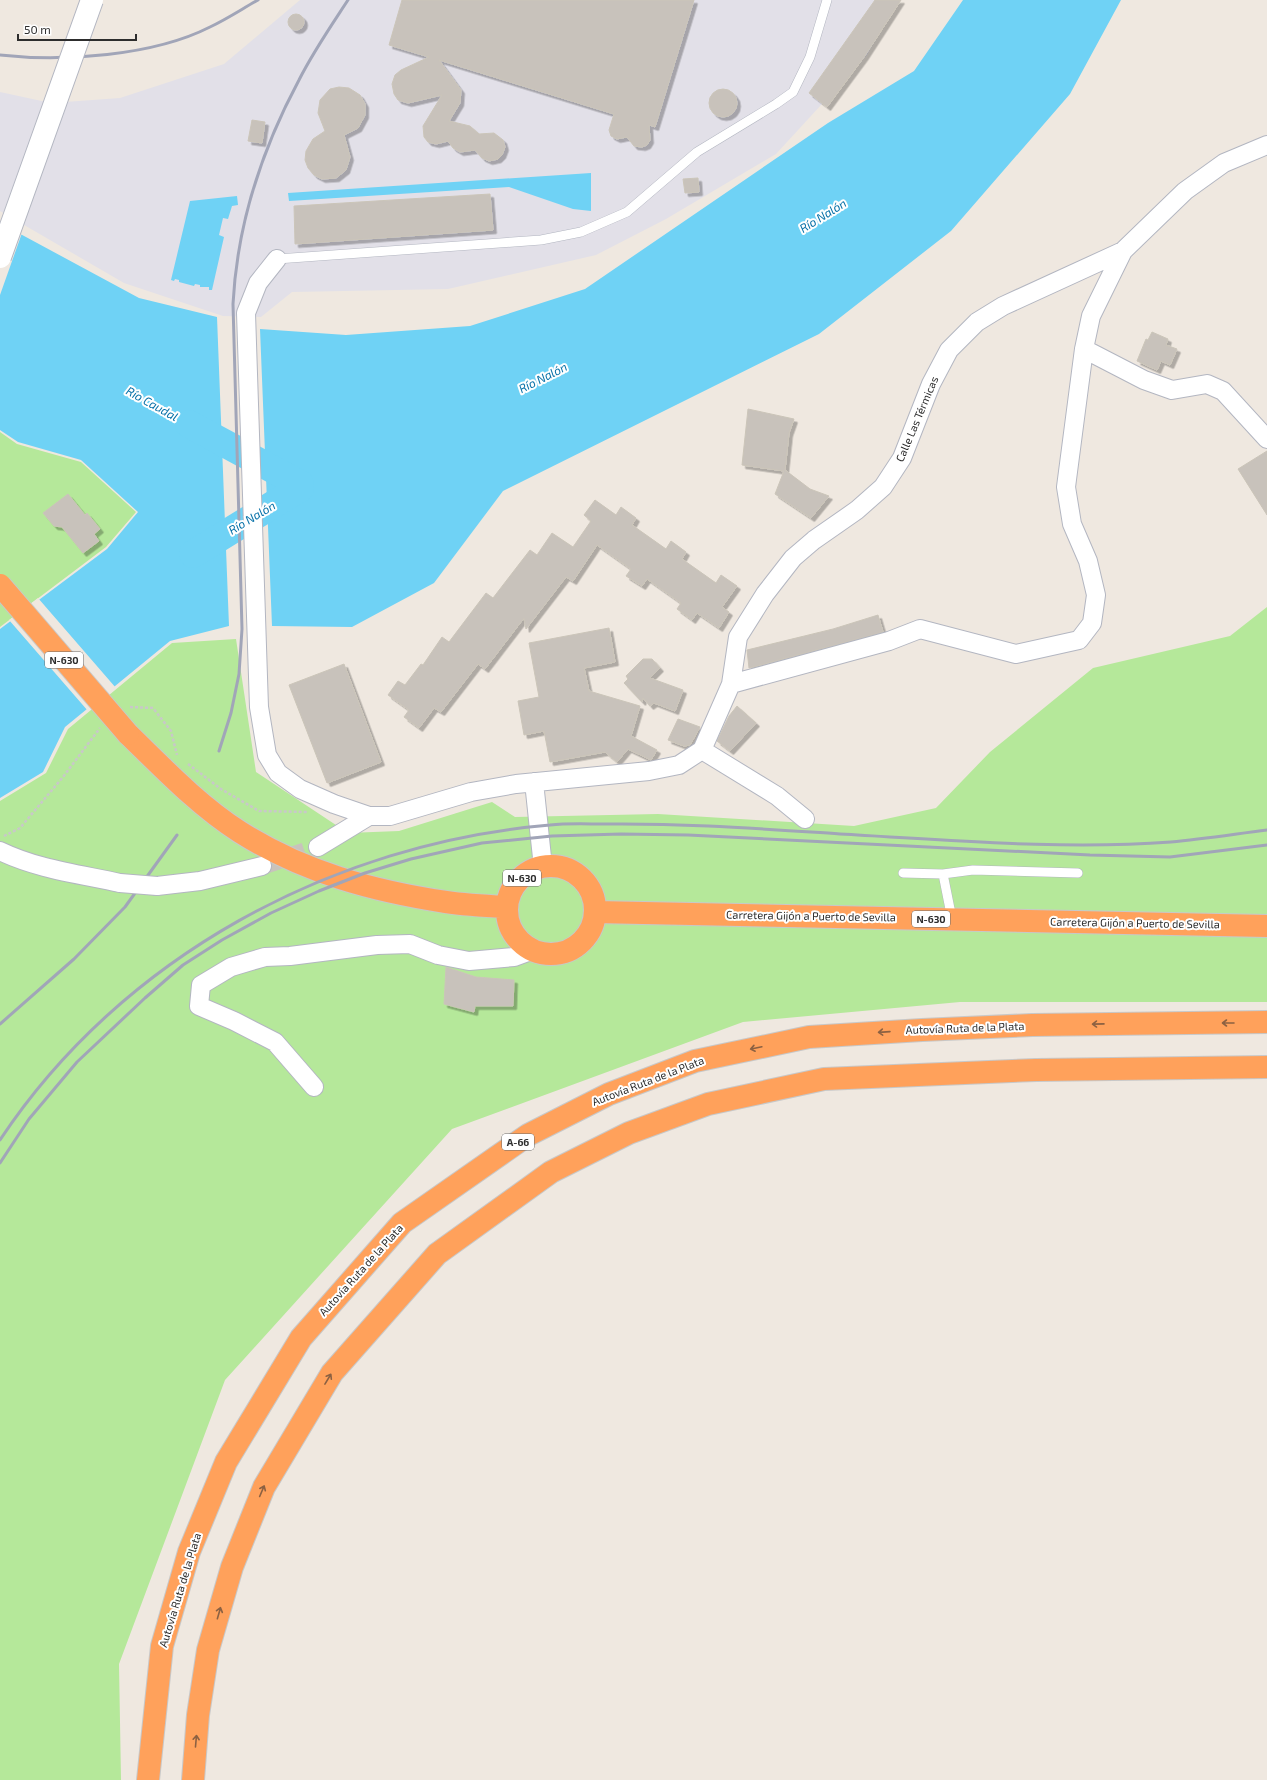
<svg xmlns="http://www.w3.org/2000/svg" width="1267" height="1780" font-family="'Exo 2',sans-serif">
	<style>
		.industrial { fill: #e2e0e8 }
		.green { fill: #b5e89a }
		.water { fill: #6fd2f5 }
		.pier { fill: #efe8e0 }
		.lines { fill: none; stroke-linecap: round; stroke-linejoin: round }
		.river { stroke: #6fd2f5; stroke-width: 28 }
		.building { fill: #c8c2bb; stroke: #cbc5b9; filter: url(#shadow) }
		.street-tunnel { stroke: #c8c3bc; stroke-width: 18; stroke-dasharray: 18 9; stroke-linecap: butt }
		.lane-casing { stroke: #b3b6c1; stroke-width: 10 }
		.street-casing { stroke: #b3b6c1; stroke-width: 20 }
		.highway-casing { stroke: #c8c8c8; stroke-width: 24 }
		.path { stroke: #c8c8c8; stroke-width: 2.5; stroke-dasharray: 3 2; stroke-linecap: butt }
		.lane { stroke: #fff; stroke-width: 9 }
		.street { stroke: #fff; stroke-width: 18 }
		.highway { stroke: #ffa15b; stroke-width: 22 }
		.rail { stroke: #a1a5b8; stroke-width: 3 }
		.street-bridge-casing { stroke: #b3b6c1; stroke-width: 20; stroke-linecap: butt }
		.secondary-bridge-casing { stroke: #b3b6c1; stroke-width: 24; stroke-linecap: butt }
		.highway-bridge-casing { stroke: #c8c8c8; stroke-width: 24; stroke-linecap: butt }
		.street-bridge { stroke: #fff; stroke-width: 18 }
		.secondary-bridge { stroke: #fff; stroke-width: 22 }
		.highway-bridge { stroke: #ffa15b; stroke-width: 22 }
		.oneway { stroke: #8c6142 }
		.labels { text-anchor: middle; stroke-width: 4; stroke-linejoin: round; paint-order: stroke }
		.shield { fill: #fff; stroke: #6c6c6c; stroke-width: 1 }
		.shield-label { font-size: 10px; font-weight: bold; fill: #2d2d2d }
		.street-label { font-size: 11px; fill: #2d2d2d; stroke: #fff }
		.water-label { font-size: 12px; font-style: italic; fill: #0771a8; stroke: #fff }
	</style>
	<defs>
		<filter id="shadow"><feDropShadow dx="3.5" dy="3.5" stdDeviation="0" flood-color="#0004"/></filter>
	</defs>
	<rect width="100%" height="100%" fill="#efe8e0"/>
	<!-- industrial -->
	<path class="industrial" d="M300 0H897L867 55 776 154 666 219 596 255 448 289 292 292 261 317 223 316 124 283 0 211V92L51 103 120 98 224 64Z"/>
	<!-- green -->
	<path class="green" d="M0 432 17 444 81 462 136 512 106 547 0 627Z
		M1267 607V1002H960L743 1022 452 1129 225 1380 119 1664 121 1780H0V801L46 773 68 729 172 643 236 639 256 772 348 833 399 831 492 802 515 817 658 814 854 826 936 808 990 752 1093 668 1230 636Z"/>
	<!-- water -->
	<path class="water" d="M963 0H1121L1070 94 951 231 819 334 503 491 434 583 352 627 272 626 260 329 346 335 470 326 585 289 828 123 914 71Z
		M591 173V211L573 209 509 187 289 201 288 193Z
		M237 196 238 205 232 206 228 219 223 218 219 235 224 237 212 290H209V287H200V285L195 284 194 286 179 282V280L175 279 174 281 171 280 190 201Z
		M0 223 139 298 217 317 229 626 170 641 65 727 43 772 0 798V629L107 549 138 512 81 460 18 442 0 430Z"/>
	<!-- pier -->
	<path class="pier" d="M0 221 22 233 0 295Z
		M38 598 116 688 88 711 9 620Z"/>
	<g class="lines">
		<!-- river -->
		<path class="river" d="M189 424 300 484
			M193 554 300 488"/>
	</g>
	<!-- building -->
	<path class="building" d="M402 0H694L655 127 649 125 650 140 647 145 642 147 634 146 627 137 617 139 611 136 609 130 614 114 439 60 461 90 460 103 449 121 470 126 479 134 494 133 503 140 505 147 502 155 498 159 489 161 482 158 475 150 460 152 453 148 448 141 436 144 428 142 424 137 423 126 442 95 408 103 398 100 394 94 392 84 395 75 401 70 429 57 389 45Z
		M875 0H901L864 57 827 107 809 93Z
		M288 22a8 8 0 1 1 16 0a8 8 0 1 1-16 0Z
		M339 87 349 88 360 95 365 104V115L358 128 344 135 350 157 346 170 336 178 322 179 314 175 308 168 305 160 306 151 313 139 325 131 318 113 320 100 330 89Z
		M709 103a14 14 0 1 1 28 0a14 14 0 1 1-28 0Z
		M252 120 265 122 262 143 248 141Z
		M698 178 699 192 685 193 683 179Z
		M490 194 493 230 295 244 294 206Z
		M1152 332 1168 339 1166 345 1177 349 1170 365 1161 361 1157 370 1137 361 1146 339 1148 340Z
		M748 409 794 419 789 433 785 470 810 489 829 496 811 518 775 494 784 471 742 465Z
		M1267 451V515L1238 469Z
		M68 494 85 515 87 513 100 529 94 534 99 541 83 553 62 527 54 526 43 513Z
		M595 500 616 515 621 507 636 518 632 525 666 549 671 541 686 552 682 559 716 583 721 575 737 586 722 607 729 612 719 628 697 613 692 620 677 609 681 603 647 579 642 586 626 576 631 569 597 545 573 581 566 577 526 629 524 618 485 669 478 664 441 712 434 708 419 728 404 717 409 710 388 695 398 681 405 685 421 664 423 665 442 637 449 642 486 593 493 598 530 550 537 555 552 533 573 547 591 521 584 515Z
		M878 615 883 632 749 668 747 650 833 629Z
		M609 628 615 662 584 668 589 691 640 706 631 736 657 750 651 760 628 749 617 762 605 752 550 762 544 731 524 735 518 701 539 697 529 643Z
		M643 659H652L660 668 650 678 683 690 675 711 654 703 650 706 643 698 642 702 624 683 628 679 626 676Z
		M344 664 381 762 327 783 289 685Z
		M737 706 756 723 730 751 717 741 729 716Z
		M678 719 700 727 690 745 684 746 668 740Z
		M446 967 476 977 514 980 513 1006H475L474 1012 444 1004Z"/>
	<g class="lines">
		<!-- street-tunnel -->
		<path class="street-tunnel" d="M262 866 318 847"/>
		<defs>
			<path id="lane" d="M277 259 541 240 581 232 627 212 697 152 776 104 793 92 810 57 827 0
				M903 873 943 874 952 919
				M943 874 973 870 1078 873"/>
			<path id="street" d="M277 259 258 283 246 313 259 707 267 755 278 773 300 789 334 804 369 816H390L471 792 516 784 649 771 679 765 702 750 731 684 738 637 765 594 793 558 814 540 857 510 883 487 902 458 931 384 949 350 977 322 1003 306 1123 251 1185 191 1224 163 1267 145
				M1084 349 1144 380 1172 390 1207 384 1223 391 1267 439
				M731 684 889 641 920 629 1016 654 1079 640 1092 623 1096 595 1088 561 1072 524 1066 487 1084 349 1091 316 1123 251
				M702 750 777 796 805 819
				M534 782 543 867
				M318 847 369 816
				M0 851C37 869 79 874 120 883
				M157 886 200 881 262 866
				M314 1087 275 1042 234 1021 199 1006 201 985 231 967 265 957 290 956 377 945 410 944 438 955 469 961 514 957 533 950"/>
			<path id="highway" d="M128 734C163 768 199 806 240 832 303 872 373 891 446 902 466 905 486 906 506 907
				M507 910a44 44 0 1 1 88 0a44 44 0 1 1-88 0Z
				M595 912 1267 926
				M148 1780 162 1646 189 1552 226 1462 301 1338 402 1223 528 1135 609 1094 695 1061 809 1037 922 1030 1032 1025 1267 1022
				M193 1780 198 1715 208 1650 232 1567 264 1487 332 1373 437 1254 551 1172 629 1133 708 1104 824 1079 1036 1070 1267 1067"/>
		</defs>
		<!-- lane casing -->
		<use href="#lane" class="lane-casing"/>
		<!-- street casing -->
		<use href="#street" class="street-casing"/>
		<!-- highway casing -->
		<use href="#highway" class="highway-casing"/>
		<!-- path -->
		<path class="path" d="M130 707 153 708 171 731 177 755
			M188 764 221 789 259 811 307 812
			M4 836 20 828 63 777 100 728"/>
		<!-- lane -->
		<use href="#lane" class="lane"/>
		<!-- street -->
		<use href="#street" class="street"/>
		<!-- highway -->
		<use href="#highway" class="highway"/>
		<!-- rail -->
		<path class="rail" d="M0 55C63 62 153 56 210 27 227 19 242 9 258 0
			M219 751 231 713 239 674 242 629 233 304C237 226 262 149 299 80 313 52 331 26 348 0
			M0 1024 74 959 125 907 177 835
			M0 1140C121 957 333 843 550 825 568 823 587 824 605 824 684 823 762 829 840 834 950 840 1061 850 1171 842 1203 839 1235 834 1267 830
			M0 1163 29 1119 77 1062 145 998 183 965 222 940 271 913 319 891 365 873 411 859 482 843 552 836 621 834 688 835 1090 855 1170 857 1267 845"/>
		<defs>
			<path id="street-bridge" d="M120 883 157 886"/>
			<path id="secondary-bridge" d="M0 257 92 0"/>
			<path id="highway-bridge" d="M0 585 128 734"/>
		</defs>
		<!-- street-bridge casing -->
		<use href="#street-bridge" class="street-bridge-casing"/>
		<!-- secondary-bridge casing -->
		<use href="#secondary-bridge" class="secondary-bridge-casing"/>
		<!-- highway-bridge casing -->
		<use href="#highway-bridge" class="highway-bridge-casing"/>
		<!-- street-bridge -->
		<use href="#street-bridge" class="street-bridge"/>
		<!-- secondary-bridge -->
		<use href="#secondary-bridge" class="secondary-bridge"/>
		<!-- highway-bridge -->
		<use href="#highway-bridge" class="highway-bridge"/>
	</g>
	<!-- one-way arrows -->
	<defs><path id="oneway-shaft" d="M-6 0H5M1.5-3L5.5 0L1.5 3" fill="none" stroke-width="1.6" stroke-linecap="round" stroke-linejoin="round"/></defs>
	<g class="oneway">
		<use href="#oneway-shaft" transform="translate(1228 1023) rotate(180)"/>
		<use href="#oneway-shaft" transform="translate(1098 1024) rotate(179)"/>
		<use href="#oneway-shaft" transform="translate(884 1032) rotate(176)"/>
		<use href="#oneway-shaft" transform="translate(756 1048) rotate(168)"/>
		<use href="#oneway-shaft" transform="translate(328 1379) rotate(-59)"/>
		<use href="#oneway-shaft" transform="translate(262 1491) rotate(-67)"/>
		<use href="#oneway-shaft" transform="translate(219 1613) rotate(-74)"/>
		<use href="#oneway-shaft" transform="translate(196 1741) rotate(-85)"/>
	</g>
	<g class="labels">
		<!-- shield labels -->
		<g class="shield">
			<rect x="45" y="652" width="38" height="16" rx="3"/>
			<rect x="503" y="870" width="38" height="16" rx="3"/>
			<rect x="912" y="911" width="38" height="16" rx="3"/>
			<rect x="502" y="1134" width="32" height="16" rx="3"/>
		</g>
		<g class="shield-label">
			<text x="64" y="664">N-630</text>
			<text x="522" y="882">N-630</text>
			<text x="931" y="923">N-630</text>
			<text x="518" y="1146">A-66</text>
		</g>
		<!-- street labels -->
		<g class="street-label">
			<text transform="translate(917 419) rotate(-67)" y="4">Calle Las Térmicas</text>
			<text transform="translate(811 916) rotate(1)" y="4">Carretera Gijón a Puerto de Sevilla</text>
			<text transform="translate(1135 923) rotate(1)" y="4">Carretera Gijón a Puerto de Sevilla</text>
			<text transform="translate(965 1028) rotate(-2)" y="4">Autovía Ruta de la Plata</text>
			<text transform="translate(648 1081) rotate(-21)" y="4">Autovía Ruta de la Plata</text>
			<text transform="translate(361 1270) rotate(-48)" y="4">Autovía Ruta de la Plata</text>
			<text transform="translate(180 1590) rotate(-73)" y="4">Autovía Ruta de la Plata</text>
		</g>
		<!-- water labels -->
		<g class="water-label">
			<text transform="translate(823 216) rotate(-32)" y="4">Río Nalón</text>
			<text transform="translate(543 378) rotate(-27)" y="4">Río Nalón</text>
			<text transform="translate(152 404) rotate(29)" y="4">Río Caudal</text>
			<text transform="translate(252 518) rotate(-31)" y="4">Río Nalón</text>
		</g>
	</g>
	<!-- scale -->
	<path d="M18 34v6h118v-6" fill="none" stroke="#2d2d2d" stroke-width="2"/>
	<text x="24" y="34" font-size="12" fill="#2d2d2d" stroke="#ffffff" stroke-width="3" paint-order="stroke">50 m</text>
</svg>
